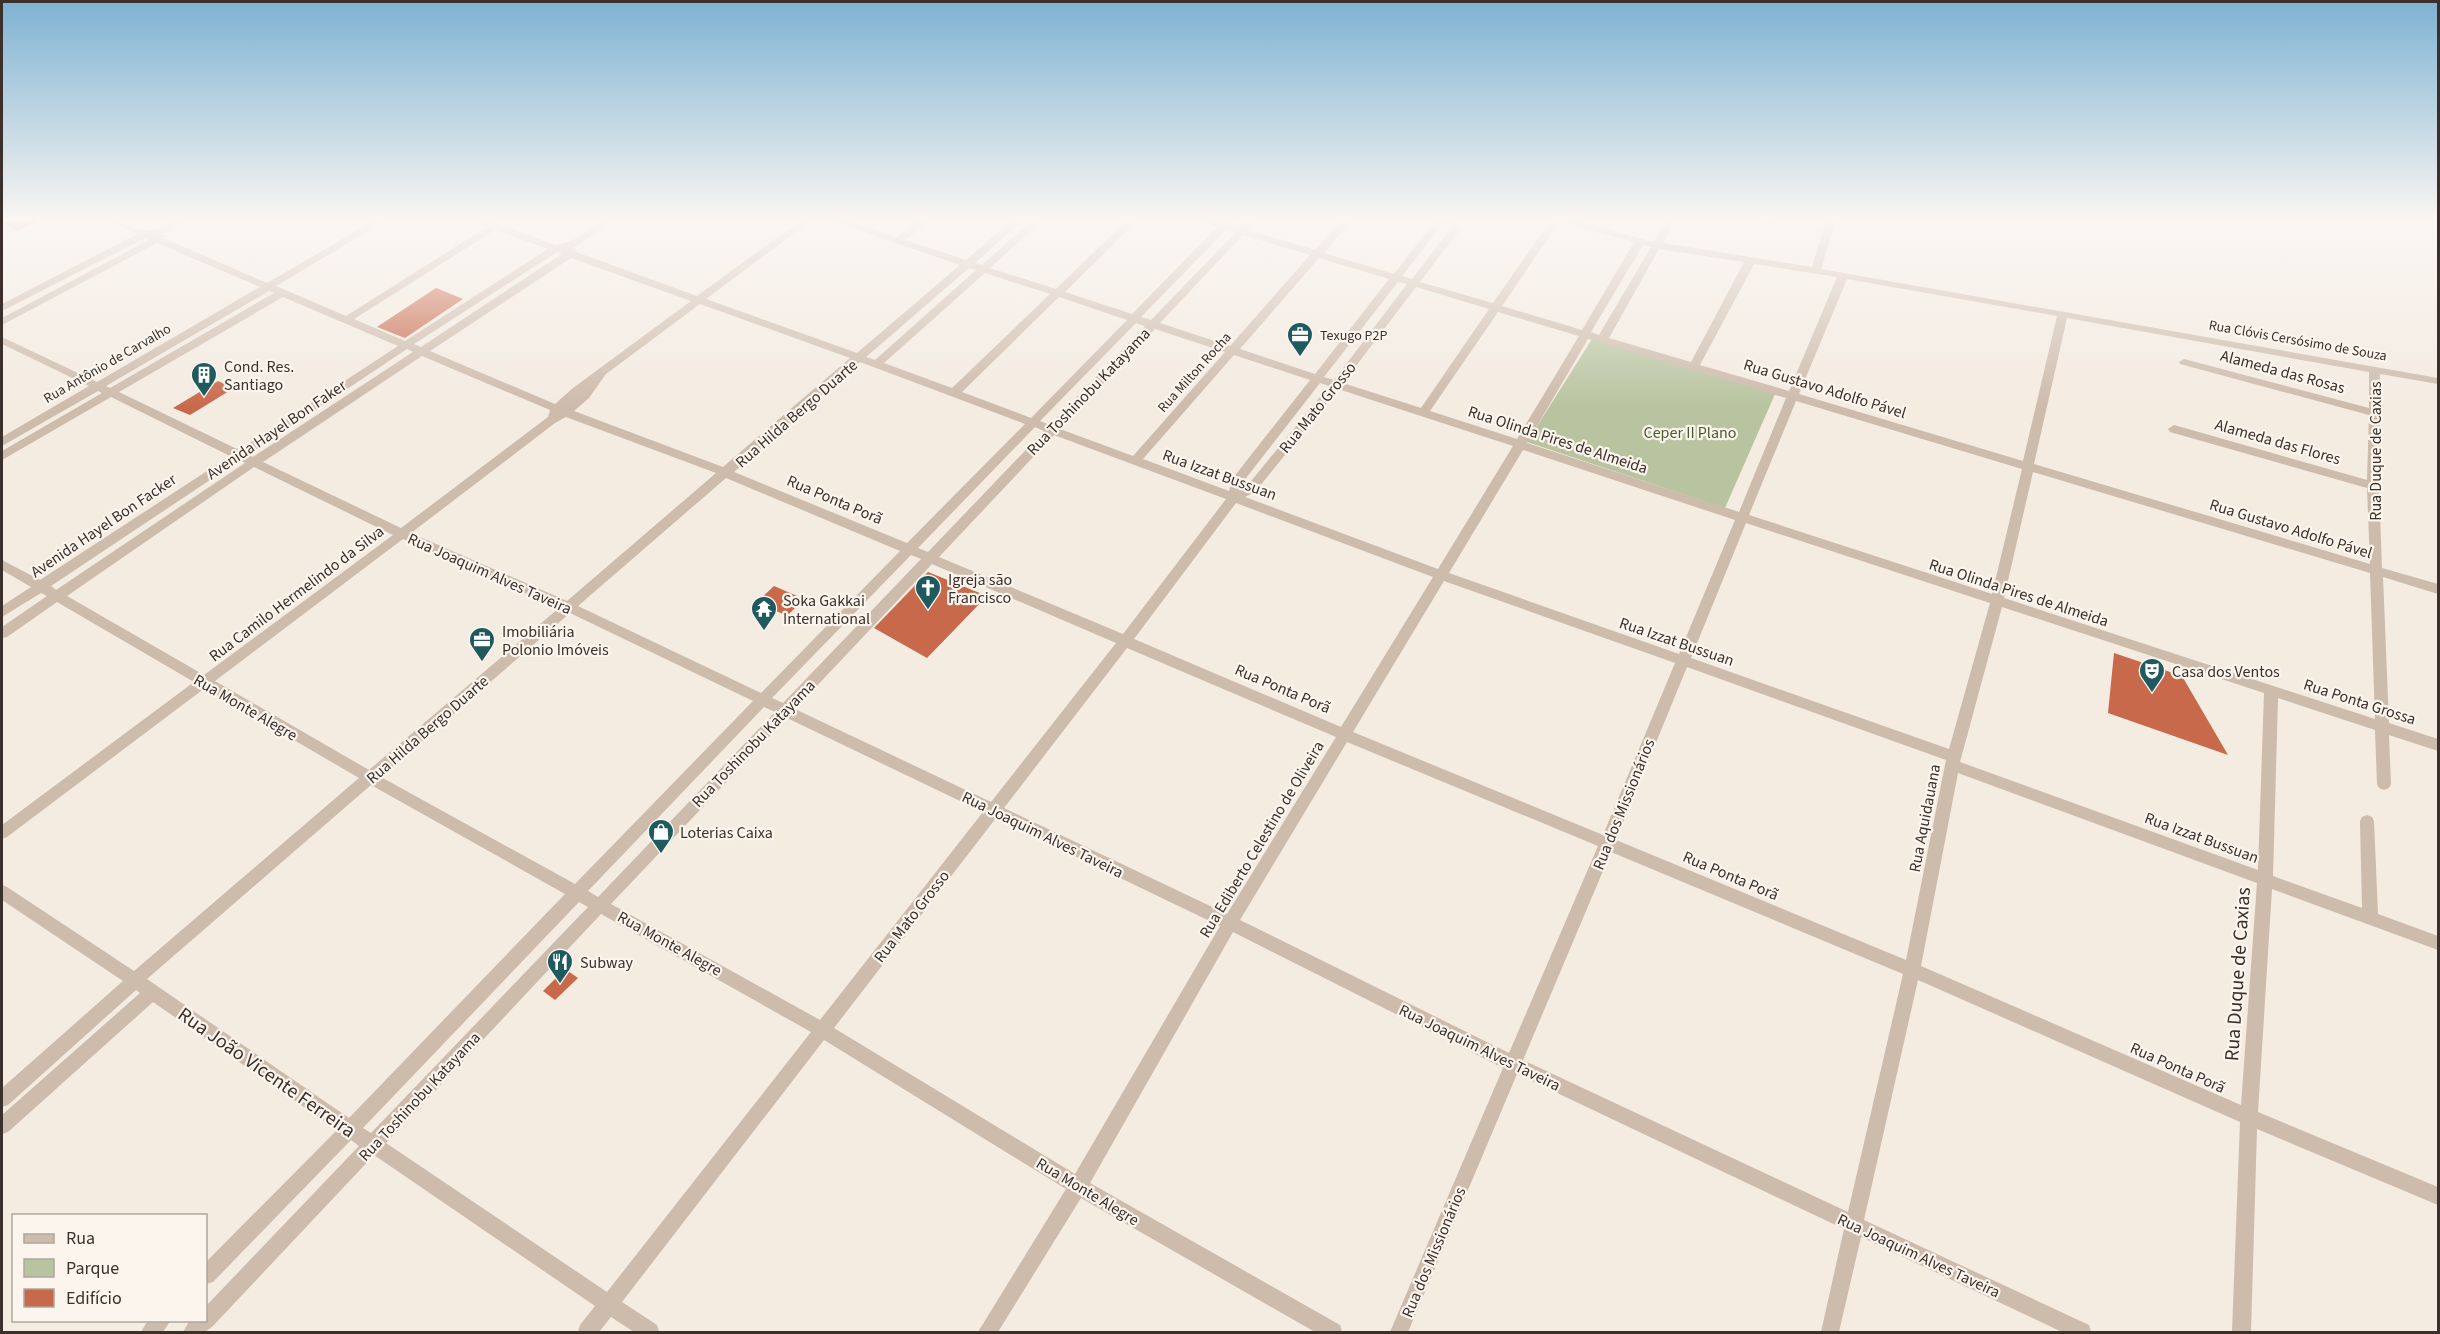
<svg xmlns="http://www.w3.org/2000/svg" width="2440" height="1334" font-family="'Source Sans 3',sans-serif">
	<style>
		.green { fill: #b8c4a0 }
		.building { fill: #c8694b }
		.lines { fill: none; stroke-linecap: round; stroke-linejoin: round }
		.minor { fill: #cdbbac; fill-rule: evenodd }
		.labels { text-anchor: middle; stroke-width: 4.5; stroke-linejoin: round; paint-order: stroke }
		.far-poi-label { font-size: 14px; fill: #3b302b; stroke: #fbf5ee; text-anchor: start }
		.far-street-label { font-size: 14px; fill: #3b302b; stroke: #fbf5ee }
		.poi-label { font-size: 16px; fill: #3b302b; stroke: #fbf5ee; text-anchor: start }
		.street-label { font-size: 16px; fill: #3b302b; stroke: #fbf5ee }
		.park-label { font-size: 16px; fill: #4a5a2e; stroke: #fbf5ee }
		.near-street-label { font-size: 20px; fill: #3b302b; stroke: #fbf5ee }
	</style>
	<rect width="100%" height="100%" fill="#f4ebe1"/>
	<!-- green -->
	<path class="green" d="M1592 339 1775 394 1725 508 1527 442Z"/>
	<!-- building -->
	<path class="building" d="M2 220H40L18 231 2 223Z
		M436 288 463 299 405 338 377 327Z
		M218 381 234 388 190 415 173 408Z
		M928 572 987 596 927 658 874 628Z
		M774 586 804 599 787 616 757 602Z
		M2114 653 2182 676 2228 755 2108 713Z
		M565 969 578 978 555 1000 543 991Z"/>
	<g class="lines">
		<!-- minor -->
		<path class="minor" d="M106 220C124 220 129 228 144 230 157 233 172 220 187 220L169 231 161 233 165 236 163 238 267 283 375 220H387L276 286 346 316 487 227 471 220H485L556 245 572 241 602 220H614L578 245 572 247 577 250 576 252 697 296 801 220H812L706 299 857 353 960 265 829 220H844L897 237 919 220H930L905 240 966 260 1012 220H1023L975 263 982 265 1032 220H1043L990 268 1056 289 1127 220H1138L1065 292 1132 314 1217 227 1198 220 1222 223 1224 220H1235L1230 225 1239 228 1246 220H1257L1248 230 1315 250 1342 220H1352L1324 253 1394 274 1436 220H1447L1462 227 1420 282 1493 303 1551 220H1574L1654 242 1666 220H1676L1663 243 1812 267 1826 220H1836L1821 269 2438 378V384L2380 374 2379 486 2382 568 2438 584V594L2383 577 2389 723 2438 739V751L2389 735 2391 784 2389 788 2384 790 2379 788 2377 784 2375 730 2278 698 2273 876 2362 908 2360 821 2362 817 2367 815 2372 817 2374 821 2378 914 2438 936V950L2272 889 2258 1112 2438 1187V1205L2257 1129 2251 1332H2232L2240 1122 1918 980 1864 1220 2089 1325 2091 1332H2062L1861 1237 1839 1332H1821L1844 1229 1517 1074 1408 1332H1390L1503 1068 1233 932 1090 1183 1340 1325 1342 1332H1315L1081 1198 998 1332H978L1066 1189 824 1040 622 1302 657 1325 659 1332H634L611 1317 599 1332H578L580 1325 595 1306 374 1155 213 1326 205 1332H183L190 1320H206V1306L359 1146 351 1140 213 1282 206 1284V1262L337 1130 153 1002 8 1132 2 1134V1115L140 993 136 990 8 1105 2 1107V1088L123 981 2 900V885L7 887 134 971 359 778 205 688 7 837 2 839V825L194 682 57 602 7 637 2 638V627L47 596 41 593 2 617V606L31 587 2 570V560L40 580 230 456 111 397 2 460V451L102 393 98 391 2 446V437L89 386 2 344V337L97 382 260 287 157 243 2 325V318L149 240 145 238 2 311V304L137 234ZM1559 222 1634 242 1582 330 1502 306ZM1442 225 1451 228 1412 279 1402 276ZM495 230 548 249 405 341 354 319ZM1226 230 1235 233 1151 320 1141 317ZM1243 235 1310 255 1230 346 1160 323ZM1643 245 1651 247 1599 335 1591 332ZM1659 249 1744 262 1691 362 1609 338ZM557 252 562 254 421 347 414 344ZM571 258 691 301 573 388 555 404 430 351ZM1319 258 1389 279 1315 374 1240 349ZM1754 264 1837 277 1789 391 1700 365ZM969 268 976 270 875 360 866 357ZM985 273 1050 294 952 388 884 363ZM1847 279 2057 316 2023 461 1799 394ZM1398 282 1407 284 1334 380 1324 377ZM1416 287 1489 309 1421 408 1343 383ZM269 291 274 293 110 388 106 386ZM283 297 398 346 239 450 119 392ZM1059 297 1127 320 1031 418 962 392ZM700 304 850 358 723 467 574 411 589 398 606 374ZM1498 312 1579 336 1517 439 1430 411ZM2067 318 2369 372V408L2184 359 2179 362 2180 364 2369 415 2367 480 2174 425 2168 429 2170 432 2367 488 2370 564 2034 464ZM1136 323 1145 326 1050 425 1040 421ZM1155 329 1225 352 1133 456 1060 429ZM1588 339 1786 398 1739 512 1527 443ZM407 349 413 352 253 457 248 455ZM1234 355 1310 380 1233 478 1229 491 1143 459ZM422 356 550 410 548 417 401 528 263 462ZM860 362 1025 424 907 543 734 472ZM1320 383 1329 386 1247 486 1241 489 1243 482ZM1338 389 1513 446 1438 569 1245 497 1255 492ZM1796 401 2022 469 1992 594 1749 515ZM566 417 716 473 567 601 411 533 555 423ZM1035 427 1044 431 928 552 918 548ZM1054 435 1226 499 1123 634 939 557ZM1523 450 1735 520 1679 654 1449 573ZM240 460 245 463 56 590 51 586ZM254 467 393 535 204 675 67 596ZM2033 472 2370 573 2375 719 2004 598ZM726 478 900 551 761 693 578 606ZM1236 503 1433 577 1341 727 1134 639ZM1746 523 1990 603 1949 749 1691 658ZM403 539 559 608 369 770 215 681ZM911 555 921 559 783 703 772 698ZM932 564 1116 643 991 802 795 709ZM1444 581 1675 663 1603 835 1353 732ZM2002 607 2264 693 2258 870 1960 762ZM570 613 753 701 575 884 381 777ZM1127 648 1336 737 1227 914 1004 808ZM1687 667 1946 760 1906 960 1616 840ZM764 707 775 712 598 897 588 891ZM787 718 983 812 820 1020 611 904ZM1347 742 1598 846 1509 1053 1240 920ZM1958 773 2257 883 2241 1105 1921 966ZM371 785 565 894 349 1118 147 979ZM996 818 1220 926 1075 1174 834 1028ZM1611 852 1903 974 1848 1212 1523 1060ZM579 902 588 907 371 1133 363 1128ZM601 914 811 1032 607 1292 386 1143Z
			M1747 220H1780L1773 226Z
			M148 1320H171L163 1332H141Z"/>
	</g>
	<!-- sky -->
	<linearGradient id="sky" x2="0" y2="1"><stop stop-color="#7eb2d2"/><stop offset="0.54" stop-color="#faf6f2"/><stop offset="1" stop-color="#faf6f2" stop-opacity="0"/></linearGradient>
	<rect width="2440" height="407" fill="url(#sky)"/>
	<!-- icons -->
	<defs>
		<symbol id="office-pin" viewBox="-11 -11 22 30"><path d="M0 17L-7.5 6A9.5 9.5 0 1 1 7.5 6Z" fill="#1f5a5e" stroke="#fbf5ee"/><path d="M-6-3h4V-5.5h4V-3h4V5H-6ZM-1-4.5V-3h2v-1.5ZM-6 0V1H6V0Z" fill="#fff"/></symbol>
		<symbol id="building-pin" viewBox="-11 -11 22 30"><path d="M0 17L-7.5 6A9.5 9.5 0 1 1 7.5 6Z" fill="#1f5a5e" stroke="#fbf5ee"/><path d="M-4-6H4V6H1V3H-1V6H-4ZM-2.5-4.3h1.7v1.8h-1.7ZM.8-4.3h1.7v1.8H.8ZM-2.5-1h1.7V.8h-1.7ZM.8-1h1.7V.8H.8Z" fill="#fff"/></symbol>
		<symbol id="church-pin" viewBox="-11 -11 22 30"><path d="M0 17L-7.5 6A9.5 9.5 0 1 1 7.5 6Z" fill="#1f5a5e" stroke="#fbf5ee"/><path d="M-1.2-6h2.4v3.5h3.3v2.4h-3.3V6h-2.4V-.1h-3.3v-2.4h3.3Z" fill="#fff"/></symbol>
		<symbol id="temple-pin" viewBox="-11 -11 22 30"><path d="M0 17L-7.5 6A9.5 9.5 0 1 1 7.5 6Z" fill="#1f5a5e" stroke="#fbf5ee"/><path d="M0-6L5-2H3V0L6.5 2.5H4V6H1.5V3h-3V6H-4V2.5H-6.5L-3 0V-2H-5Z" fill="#fff"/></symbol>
		<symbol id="theatre-pin" viewBox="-11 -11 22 30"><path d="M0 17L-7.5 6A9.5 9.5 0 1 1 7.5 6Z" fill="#1f5a5e" stroke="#fbf5ee"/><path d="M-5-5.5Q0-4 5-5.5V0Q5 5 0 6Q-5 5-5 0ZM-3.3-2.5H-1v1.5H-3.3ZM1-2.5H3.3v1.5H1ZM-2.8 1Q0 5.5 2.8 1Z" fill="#fff"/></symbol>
		<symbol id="shop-pin" viewBox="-11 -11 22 30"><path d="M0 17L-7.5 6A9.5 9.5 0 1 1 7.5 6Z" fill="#1f5a5e" stroke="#fbf5ee"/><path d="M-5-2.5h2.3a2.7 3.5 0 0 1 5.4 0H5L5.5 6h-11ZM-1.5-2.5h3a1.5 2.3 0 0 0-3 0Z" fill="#fff"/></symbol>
		<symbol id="restaurant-pin" viewBox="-11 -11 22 30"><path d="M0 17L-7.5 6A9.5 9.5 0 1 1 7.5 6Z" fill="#1f5a5e" stroke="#fbf5ee"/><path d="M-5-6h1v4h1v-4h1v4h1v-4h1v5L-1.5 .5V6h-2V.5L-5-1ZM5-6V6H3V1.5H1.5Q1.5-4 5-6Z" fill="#fff"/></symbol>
	</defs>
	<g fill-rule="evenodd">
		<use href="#office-pin" x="1285" y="320" width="30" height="40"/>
		<use href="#building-pin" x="189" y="360" width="30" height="40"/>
		<use href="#church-pin" x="913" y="573" width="30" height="40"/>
		<use href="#temple-pin" x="749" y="594" width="30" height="40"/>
		<use href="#office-pin" x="467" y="625" width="30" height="40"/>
		<use href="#theatre-pin" x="2137" y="656" width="30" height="40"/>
		<use href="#shop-pin" x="646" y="817" width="30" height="40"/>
		<use href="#restaurant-pin" x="545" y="947" width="30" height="40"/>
	</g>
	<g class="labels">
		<!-- far-poi labels -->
		<g class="far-poi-label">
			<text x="1320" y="340">Texugo P2P</text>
		</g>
		<!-- far-street labels -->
		<g class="far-street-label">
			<text transform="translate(2298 340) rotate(10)" y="5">Rua Clóvis Cersósimo de Souza</text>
			<text transform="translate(107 363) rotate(-30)" y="5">Rua Antônio de Carvalho</text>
			<text transform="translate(1194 372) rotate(-48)" y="5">Rua Milton Rocha</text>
		</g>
		<!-- poi labels -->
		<g class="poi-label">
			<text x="224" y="372">Cond. Res.<tspan x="224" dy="18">Santiago</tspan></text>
			<text x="948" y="585">Igreja são<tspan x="948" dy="18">Francisco</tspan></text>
			<text x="783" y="606">Soka Gakkai<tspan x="783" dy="18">International</tspan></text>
			<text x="502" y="637">Imobiliária<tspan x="502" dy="18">Polonio Imóveis</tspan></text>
			<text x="2172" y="677">Casa dos Ventos</text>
			<text x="680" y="838">Loterias Caixa</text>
			<text x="580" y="968">Subway</text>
		</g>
		<!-- street labels -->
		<g class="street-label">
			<text transform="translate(2283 371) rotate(15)" y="6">Alameda das Rosas</text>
			<text transform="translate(1825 388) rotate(17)" y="6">Rua Gustavo Adolfo Pável</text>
			<text transform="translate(1088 391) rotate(-46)" y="6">Rua Toshinobu Katayama</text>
			<text transform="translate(1317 407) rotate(-51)" y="6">Rua Mato Grosso</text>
			<text transform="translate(796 413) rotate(-41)" y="6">Rua Hilda Bergo Duarte</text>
			<text transform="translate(276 429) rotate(-34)" y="6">Avenida Hayel Bon Faker</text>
			<text transform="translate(1558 439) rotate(18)" y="6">Rua Olinda Pires de Almeida</text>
			<text transform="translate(2278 441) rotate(16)" y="6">Alameda das Flores</text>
			<text transform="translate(2375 451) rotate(-90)" y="6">Rua Duque de Caxias</text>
			<text transform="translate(1220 474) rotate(20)" y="6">Rua Izzat Bussuan</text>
			<text transform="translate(835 499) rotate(23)" y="6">Rua Ponta Porã</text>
			<text transform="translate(103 525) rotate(-34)" y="6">Avenida Hayel Bon Facker</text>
			<text transform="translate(2291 528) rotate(17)" y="6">Rua Gustavo Adolfo Pável</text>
			<text transform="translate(490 573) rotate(24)" y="6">Rua Joaquim Alves Taveira</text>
			<text transform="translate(2019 592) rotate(18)" y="6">Rua Olinda Pires de Almeida</text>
			<text transform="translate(296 593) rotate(-37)" y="6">Rua Camilo Hermelindo da Silva</text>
			<text transform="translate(1677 641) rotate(19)" y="6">Rua Izzat Bussuan</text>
			<text transform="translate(1283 688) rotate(23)" y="6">Rua Ponta Porã</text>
			<text transform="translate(2360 701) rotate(18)" y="6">Rua Ponta Grossa</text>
			<text transform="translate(246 707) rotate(30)" y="6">Rua Monte Alegre</text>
			<text transform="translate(427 729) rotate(-41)" y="6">Rua Hilda Bergo Duarte</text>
			<text transform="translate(753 743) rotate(-46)" y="6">Rua Toshinobu Katayama</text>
			<text transform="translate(1623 804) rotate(-68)" y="6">Rua dos Missionários</text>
			<text transform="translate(1924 818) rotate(-79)" y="6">Rua Aquidauana</text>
			<text transform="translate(1043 834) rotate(26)" y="6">Rua Joaquim Alves Taveira</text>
			<text transform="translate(2202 837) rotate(20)" y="6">Rua Izzat Bussuan</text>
			<text transform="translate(1261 839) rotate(-59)" y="6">Rua Ediberto Celestino de Oliveira</text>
			<text transform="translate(1731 875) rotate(23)" y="6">Rua Ponta Porã</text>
			<text transform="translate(911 916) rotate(-52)" y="6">Rua Mato Grosso</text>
			<text transform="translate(670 943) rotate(29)" y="6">Rua Monte Alegre</text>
			<text transform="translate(1480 1047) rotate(26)" y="6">Rua Joaquim Alves Taveira</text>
			<text transform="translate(2178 1067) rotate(24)" y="6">Rua Ponta Porã</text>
			<text transform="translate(419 1096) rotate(-47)" y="6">Rua Toshinobu Katayama</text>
			<text transform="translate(1088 1191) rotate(31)" y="6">Rua Monte Alegre</text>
			<text transform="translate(1433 1252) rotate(-67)" y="6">Rua dos Missionários</text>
			<text transform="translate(1919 1255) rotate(25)" y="6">Rua Joaquim Alves Taveira</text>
		</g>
		<!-- park labels -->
		<g class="park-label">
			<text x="1690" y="438">Ceper II Plano</text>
		</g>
		<!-- near-street labels -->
		<g class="near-street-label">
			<text transform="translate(2237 974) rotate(-86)" y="7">Rua Duque de Caxias</text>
			<text transform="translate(267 1072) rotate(35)" y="7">Rua João Vicente Ferreira</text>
		</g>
	</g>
	<!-- border -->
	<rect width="2440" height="1334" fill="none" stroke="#3b302b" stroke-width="6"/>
	<!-- legend -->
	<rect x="12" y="1214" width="195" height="108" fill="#fbf5ee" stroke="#aea6a0" stroke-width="1.5"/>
	<rect x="24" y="1234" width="30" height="9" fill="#cdbbac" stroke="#aea6a0" stroke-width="1.5"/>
	<text x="66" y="1244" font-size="18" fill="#3b302b">Rua</text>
	<rect x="24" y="1259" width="30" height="18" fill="#b8c4a0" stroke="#aea6a0" stroke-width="1.5"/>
	<text x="66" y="1274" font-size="18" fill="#3b302b">Parque</text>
	<rect x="24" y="1289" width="30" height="18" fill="#c8694b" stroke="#aea6a0" stroke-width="1.5"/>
	<text x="66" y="1304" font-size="18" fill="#3b302b">Edifício</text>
</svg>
